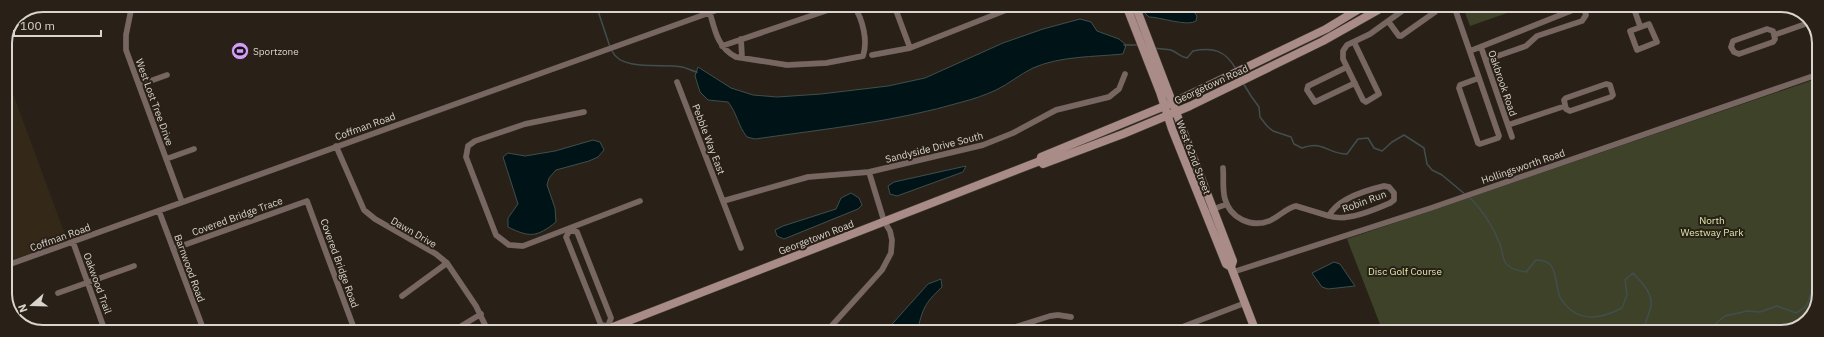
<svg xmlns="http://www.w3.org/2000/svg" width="1824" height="337" font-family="'IBM Plex Sans',sans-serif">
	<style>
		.built { fill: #342819 }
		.green { fill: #3e4229 }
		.water { fill: #001417; stroke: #414e4e }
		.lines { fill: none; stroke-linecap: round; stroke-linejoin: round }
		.stream { stroke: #414e4e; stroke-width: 1.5 }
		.street-casing { stroke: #453e34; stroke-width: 6 }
		.secondary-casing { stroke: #453e34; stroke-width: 9 }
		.street { stroke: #786663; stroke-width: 5.5 }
		.secondary { stroke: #a98c87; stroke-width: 8 }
		.labels { text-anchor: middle; stroke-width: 4; stroke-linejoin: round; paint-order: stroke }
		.poi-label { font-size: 10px; fill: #dad4ce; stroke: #292117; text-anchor: start }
		.street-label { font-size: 10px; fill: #dad4ce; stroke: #292117 }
		.park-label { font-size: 10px; fill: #deeaab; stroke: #292117 }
		.rim { fill: none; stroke: #dad4ce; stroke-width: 2 }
	</style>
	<rect width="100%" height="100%" fill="#292117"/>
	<!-- built -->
	<path class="built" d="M5 72 67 240 5 263Z"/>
	<!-- green -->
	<path class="green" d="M1476 6H1504L1507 13 1470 26 1464 10Z
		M1819 78 1818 301 1806 323 1781 332H1383L1347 239Z"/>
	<!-- water -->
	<path class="water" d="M1143 5H1189L1197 16 1196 21C1188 27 1160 17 1149 17L1145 13Z
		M1080 19 1091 22 1097 31 1119 39 1126 45 1123 54C1093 57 1060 56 1033 68 1020 74 1009 84 996 90 985 95 974 99 962 102 894 122 825 129 755 139L747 137C738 126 737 113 728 102L708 100 700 92 695 76 698 67 731 88 753 95 777 97 821 94 888 86 925 78 1003 43 1043 29Z
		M593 140 600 142 604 150 598 157 589 161 556 170 549 178 547 185 555 208 556 222C537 237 530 238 508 227V218L518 204 503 157 508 153 525 156 555 151Z
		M966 166 963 172 897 196 890 194 888 186 894 182Z
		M851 193 859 198 862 205 858 209 784 239 777 236 775 230 783 226 836 209 841 198Z
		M1334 262 1340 264 1355 286 1328 289 1322 287 1312 273Z
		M941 279 942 287C924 304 923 308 917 332H885L928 284Z"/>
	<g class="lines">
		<!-- stream -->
		<path class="stream" d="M596 5 610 47
			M1124 45H1138
			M1154 48C1160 49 1166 49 1171 50 1178 53 1180 57 1187 58L1193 51C1213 47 1225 50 1236 69
			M612 51C622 72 662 63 682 67 687 68 692 71 697 72
			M1243 83 1251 96 1259 107 1260 117 1267 126 1273 131 1291 137 1294 144 1302 148C1324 140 1327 154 1347 154L1358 139 1368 138 1374 148 1382 151 1392 142 1404 135 1424 148 1427 164 1432 170 1442 175 1466 195
			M1469 197C1482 209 1493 227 1500 244 1502 249 1502 256 1505 262 1509 269 1519 271 1526 272L1536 260C1542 260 1549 261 1552 267 1557 276 1556 288 1560 297 1575 323 1599 320 1622 308L1627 295 1625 280 1633 273C1641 282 1653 293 1651 306 1649 315 1645 321 1644 331L1645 332
			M1714 332 1716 323 1725 316 1747 311 1760 312 1777 306 1796 313C1799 311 1803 309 1805 307 1814 297 1809 280 1818 270"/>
		<defs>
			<path id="street" d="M132 5 126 35V50L182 202
				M894 5 910 48
				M1231 5C1235 12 1242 12 1246 5
				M1454 6 1479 78
				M1633 6 1640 26
				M710 13C715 31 718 48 736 57L787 65 826 63 863 56C868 41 863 20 854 6L849 5
				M1388 21 1399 36H1401L1435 12 1436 10 1434 6
				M1649 24 1657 42 1637 50 1630 31Z
				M1767 29 1773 31 1775 39 1773 42 1739 54 1734 52 1731 47 1733 41Z
				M1774 35 1811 22
				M741 39 742 58
				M1354 42 1379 94 1366 102 1363 100 1343 59V51L1347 45 1370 34 1409 6
				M722 46 843 5
				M1481 47 1512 137
				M1470 51 1583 6
				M872 55 910 48 1019 5
				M1486 60 1526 46 1537 36 1582 21 1586 15 1583 6
				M1347 67 1308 86 1307 90 1315 102 1355 83
				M1479 78 1499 136 1498 138 1480 144 1478 143 1459 88 1460 85Z
				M677 82 741 248
				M1606 84 1610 85 1613 95 1611 97 1570 111 1566 109 1564 100 1566 98Z
				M139 85 167 75
				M584 112 525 124 475 141 468 146 466 157 496 235 509 245 523 246 640 201
				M1508 125 1565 106
				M336 146 364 210 375 219 436 254 447 263 476 306 488 331
				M166 159 194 149
				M1223 168C1224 178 1222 189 1225 199 1230 218 1251 228 1269 221 1279 217 1286 208 1296 206L1329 216
				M1384 186 1389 187 1394 193V200L1390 203C1374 210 1346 222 1329 216 1337 199 1367 190 1384 186Z
				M723 201 808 177 869 172 983 145 1013 133 1056 110 1109 97 1119 89 1125 74
				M1211 210 1227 204
				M159 211 204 331
				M570 230 577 232 611 318 608 326 610 331
				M570 230 566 237 601 325 608 326
				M73 242 105 331
				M173 249 307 201 355 331
				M5 266 731 5
				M1233 272 1431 208 1819 74
				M58 293 134 266
				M402 296 447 263
				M55 331V330
				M145 331 157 327
				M453 331 481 314
				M826 332 882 270 891 253 892 240 890 231 884 221 869 172
				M1000 332 1050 316 1058 315 1071 317
				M1169 332 1245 303"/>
			<path id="secondary" d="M1126 5 1160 92 1172 129 1226 264 1231 267
				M1135 5 1233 261 1231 267 1256 332
				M1040 161 1043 164 1123 134 1190 106 1323 41 1385 6
				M600 332 1040 161 1041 157 1172 103 1326 29 1364 6"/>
		</defs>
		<!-- street casing -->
		<use href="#street" class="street-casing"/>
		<!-- secondary casing -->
		<use href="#secondary" class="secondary-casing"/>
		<!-- street -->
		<use href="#street" class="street"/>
		<!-- secondary -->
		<use href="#secondary" class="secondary"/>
	</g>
	<!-- icons -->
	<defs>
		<symbol id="stadium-disc" viewBox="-11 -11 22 22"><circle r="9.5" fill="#d49cfb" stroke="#292117"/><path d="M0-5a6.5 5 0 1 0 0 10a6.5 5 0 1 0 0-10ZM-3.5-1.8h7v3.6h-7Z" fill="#111"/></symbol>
	</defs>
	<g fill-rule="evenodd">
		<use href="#stadium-disc" x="230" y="41" width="20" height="20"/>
	</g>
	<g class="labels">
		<!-- poi labels -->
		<g class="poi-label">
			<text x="253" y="55">Sportzone</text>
		</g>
		<!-- street labels -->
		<g class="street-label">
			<text transform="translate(1503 83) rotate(71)" y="4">Oakbrook Road</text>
			<text transform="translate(1211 84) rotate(-25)" y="4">Georgetown Road</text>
			<text transform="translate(155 102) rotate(70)" y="4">West Lost Tree Drive</text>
			<text transform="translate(365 126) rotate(-20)" y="4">Coffman Road</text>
			<text transform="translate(709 139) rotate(69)" y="4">Pebble Way East</text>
			<text transform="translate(934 147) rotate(-14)" y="4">Sandyside Drive South</text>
			<text transform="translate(1194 157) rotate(69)" y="4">West 62nd Street</text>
			<text transform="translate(1523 166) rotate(-19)" y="4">Hollingsworth Road</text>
			<text transform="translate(1364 201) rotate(-20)" y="4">Robin Run</text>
			<text transform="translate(237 216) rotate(-20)" y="4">Covered Bridge Trace</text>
			<text transform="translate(414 232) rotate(30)" y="4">Dawn Drive</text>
			<text transform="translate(60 237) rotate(-20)" y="4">Coffman Road</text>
			<text transform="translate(816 237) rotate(-21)" y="4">Georgetown Road</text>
			<text transform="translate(340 263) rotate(70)" y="4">Covered Bridge Road</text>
			<text transform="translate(190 268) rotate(70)" y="4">Barnwood Road</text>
			<text transform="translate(98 283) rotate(70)" y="4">Oakwood Trail</text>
		</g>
		<!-- park labels -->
		<g class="park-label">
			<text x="1712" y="224">North<tspan x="1712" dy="12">Westway Park</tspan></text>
			<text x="1405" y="275">Disc Golf Course</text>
		</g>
	</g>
	<!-- crop -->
	<path d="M0 0H1824V337H0ZM43 12H1781A31 31 0 0 1 1812 43V294A31 31 0 0 1 1781 325H43A31 31 0 0 1 12 294V43A31 31 0 0 1 43 12Z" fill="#292117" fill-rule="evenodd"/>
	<path class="rim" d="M43 12H1781A31 31 0 0 1 1812 43V294A31 31 0 0 1 1781 325H43A31 31 0 0 1 12 294V43A31 31 0 0 1 43 12Z"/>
	<!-- north arrow -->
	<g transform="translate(32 305) rotate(250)" stroke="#292117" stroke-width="3" paint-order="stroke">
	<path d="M0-3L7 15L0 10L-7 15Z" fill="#dad4ce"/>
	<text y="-6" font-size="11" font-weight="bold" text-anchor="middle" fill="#dad4ce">N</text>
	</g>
	<!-- scale -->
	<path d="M14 30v6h87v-6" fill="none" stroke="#dad4ce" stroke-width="2"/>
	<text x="20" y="30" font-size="12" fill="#dad4ce" stroke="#292117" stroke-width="3" paint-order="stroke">100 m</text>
</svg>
